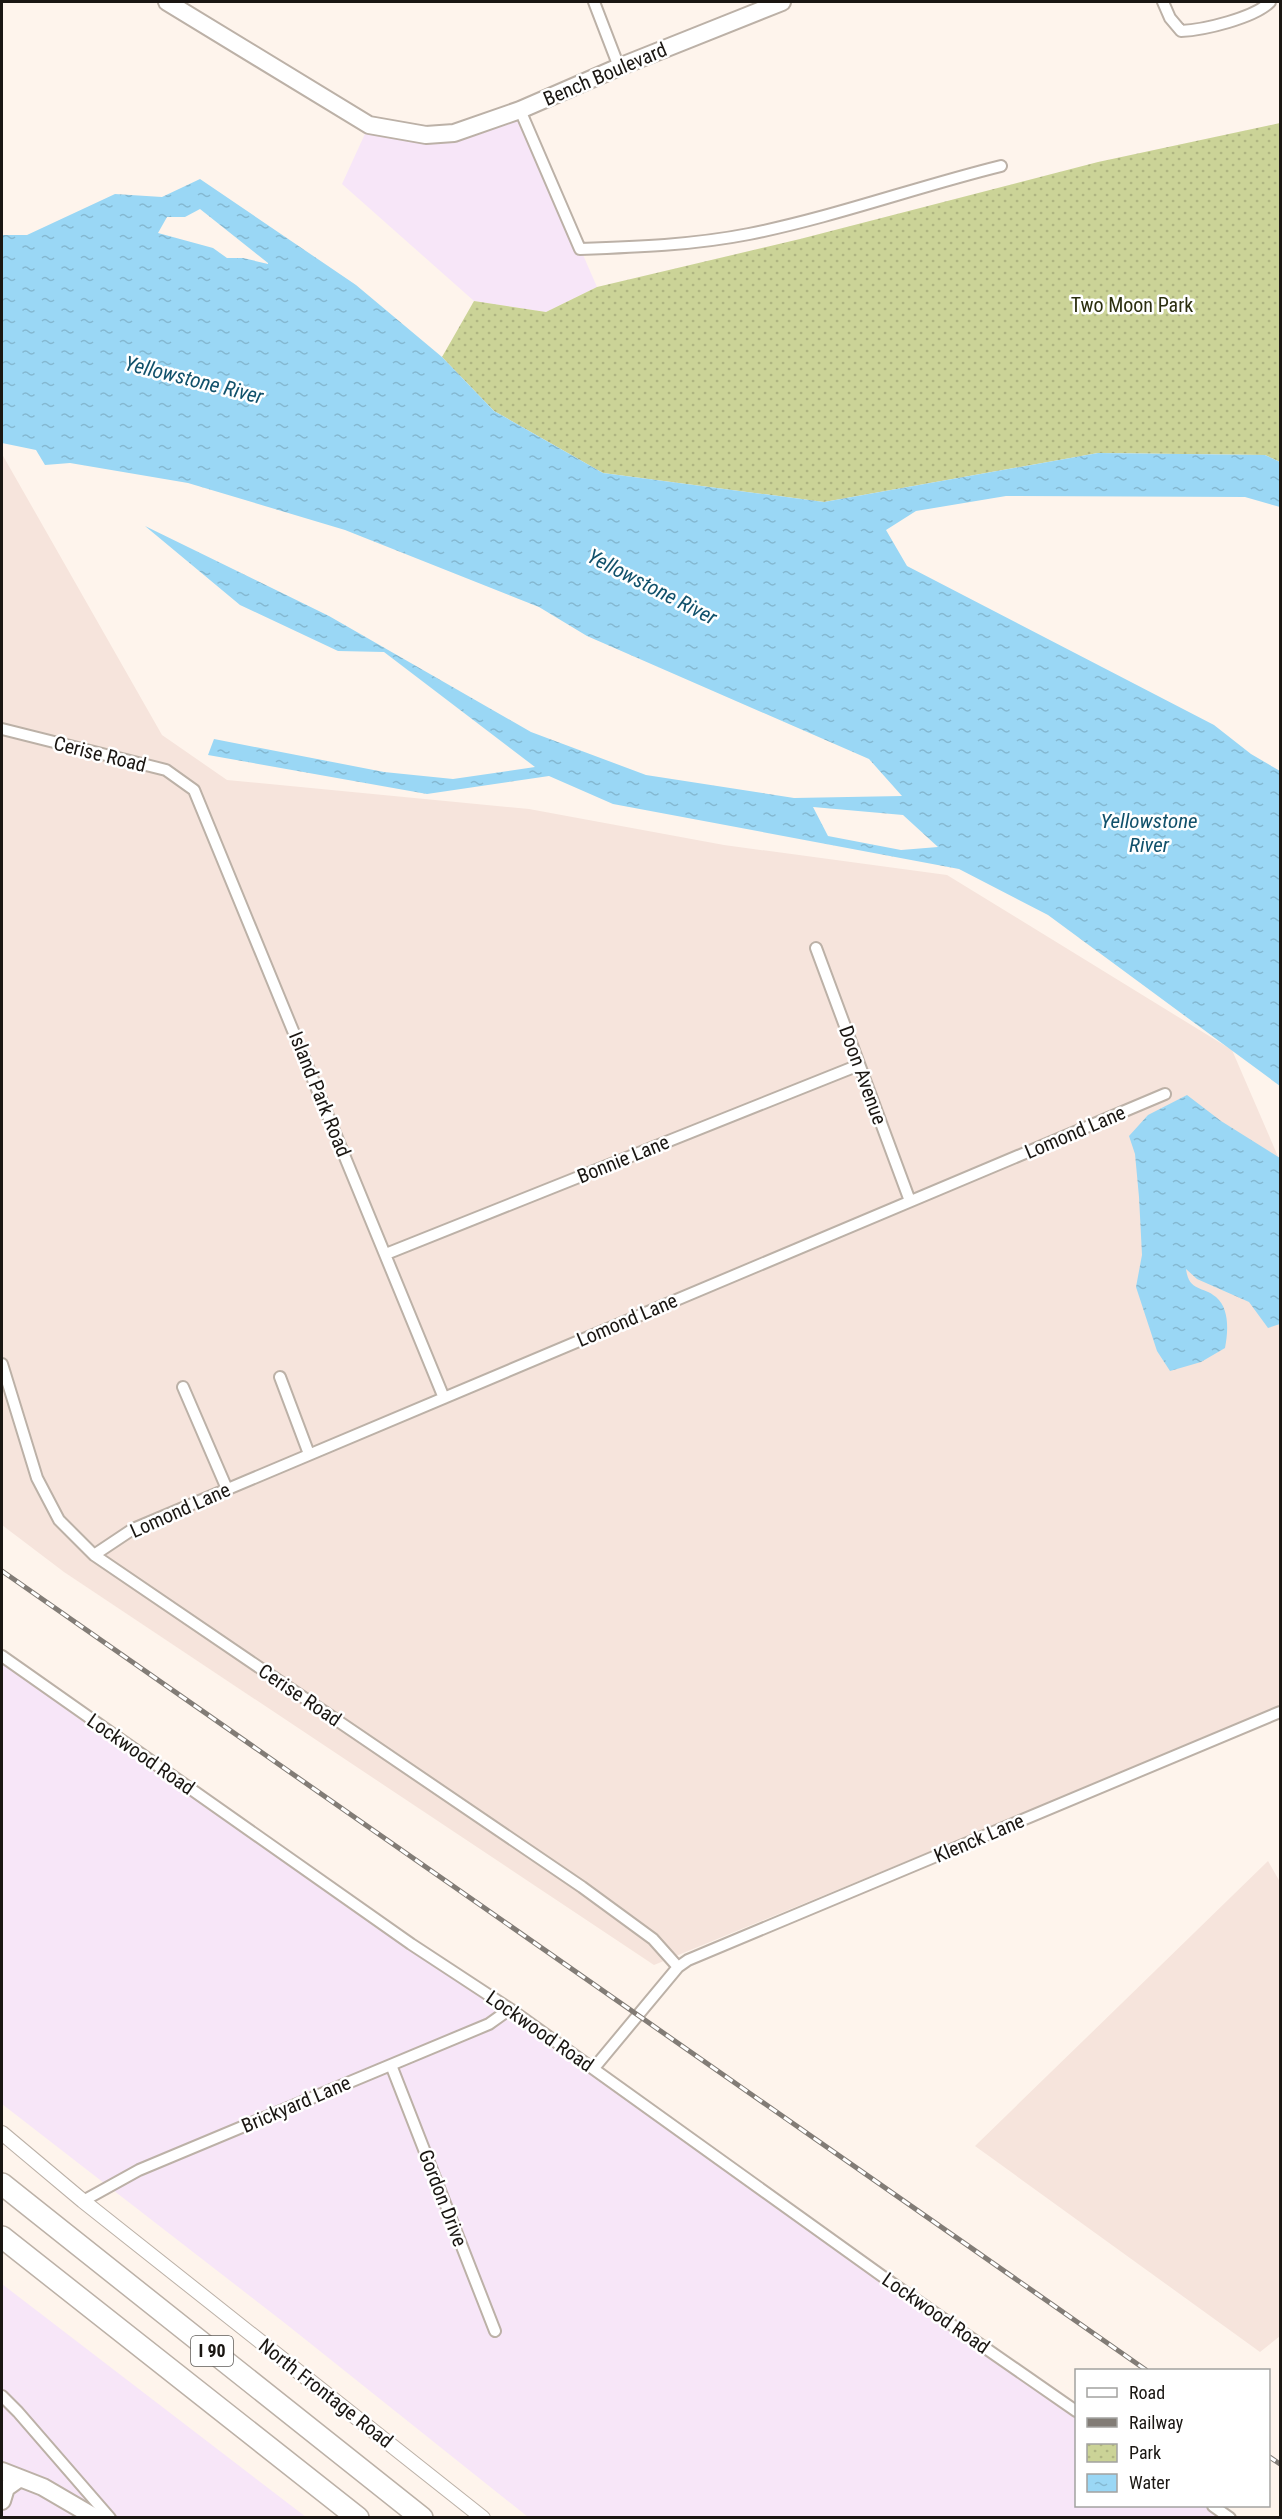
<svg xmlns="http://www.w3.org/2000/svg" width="1282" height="2519" font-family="'Roboto Condensed',sans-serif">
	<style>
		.commercial { fill: #f7e6f8 }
		.industrial { fill: #f6e4dc }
		.park { fill: url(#park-dots) }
		.water { fill: url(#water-ripples); fill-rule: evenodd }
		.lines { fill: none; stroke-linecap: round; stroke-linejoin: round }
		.minor-casing { stroke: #bcb1a7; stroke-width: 14 }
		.tertiary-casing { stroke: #bcb1a7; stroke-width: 16 }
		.secondary-casing { stroke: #bcb1a7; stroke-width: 20 }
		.motorway-casing { stroke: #bcb1a7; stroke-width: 24 }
		.minor { stroke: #fff; stroke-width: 10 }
		.tertiary { stroke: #fff; stroke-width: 14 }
		.secondary { stroke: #fff; stroke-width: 16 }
		.motorway { stroke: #fff; stroke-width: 21 }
		.rail-casing { stroke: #827c76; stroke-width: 5 }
		.rail { stroke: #fff; stroke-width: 3; stroke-dasharray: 9; stroke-linecap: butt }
		.labels { text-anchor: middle; stroke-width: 5; stroke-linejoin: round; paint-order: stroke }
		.shield { fill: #fff; stroke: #5f5c59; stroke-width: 1.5 }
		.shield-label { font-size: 18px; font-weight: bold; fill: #1a1612 }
		.street-label { font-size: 20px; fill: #1a1612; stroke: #fff }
		.park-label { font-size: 20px; fill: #2b2e0f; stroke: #fff }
		.water-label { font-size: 21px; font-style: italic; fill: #11516b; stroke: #fff }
	</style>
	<defs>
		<pattern id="park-dots" width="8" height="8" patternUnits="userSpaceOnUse" patternTransform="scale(1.5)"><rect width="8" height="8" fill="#cbd397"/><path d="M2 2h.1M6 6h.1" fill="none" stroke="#aeb481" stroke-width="1.8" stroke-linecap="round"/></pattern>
		<pattern id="water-ripples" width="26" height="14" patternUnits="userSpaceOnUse" patternTransform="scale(1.5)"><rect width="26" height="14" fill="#9ad7f5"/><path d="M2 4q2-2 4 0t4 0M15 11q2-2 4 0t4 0" fill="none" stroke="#84b8d1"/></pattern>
	</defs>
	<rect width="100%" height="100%" fill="#fef4ec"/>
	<!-- commercial -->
	<path class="commercial" d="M520 110 597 287 546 312 474 301 342 184 369 125 426 135Z
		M2 1655 1076 2411V2506H1213L1230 2517H528L286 2324 2 2104Z
		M2 2284 306 2517H2Z"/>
	<!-- industrial -->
	<path class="industrial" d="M2 454 162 735 227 780 529 809 724 845 947 875 1232 1050 1280 1161V1708L654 1965 64 1572 2 1525Z
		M1268 1861 1280 1882V2336L1260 2352 975 2146Z"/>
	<!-- park -->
	<path class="park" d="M1280 123V462L1265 455 1098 453 824 502 603 473 494 411 442 357 474 301 546 312 597 287 800 239 1098 162Z"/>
	<!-- water -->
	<path class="water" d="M200 179 356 285 442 357 494 411 603 473 824 502 1098 453 1265 455 1280 462V507L1245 497 1006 496 916 511 886 530 907 566 1214 725 1251 754 1280 771V1086L1048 915 959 869 613 804 549 776 427 794 208 755 214 739 384 772 453 779 535 767 384 652 338 651 240 605 145 526 329 616 531 732 646 775 794 798 902 796 869 759 587 636 539 607 345 530 188 483 70 463 45 465 36 450 2 443V235H27L115 194 162 197ZM200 209 268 263V264L243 258H227L213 248 158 233 167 217H185ZM813 807 903 815 938 847 901 850 828 836Z
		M1187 1095 1221 1121 1280 1158V1324L1268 1328 1249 1302 1197 1279 1186 1269C1189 1292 1203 1286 1216 1297 1230 1309 1228 1332 1225 1348L1201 1362 1170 1371 1157 1351 1136 1287 1142 1255 1139 1197 1135 1154 1129 1136 1148 1115Z"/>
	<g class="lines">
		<defs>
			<path id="minor" d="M594 2 619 67
				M1163 2 1170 18 1181 31C1204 30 1254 18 1270 2
				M520 110 580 249C637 247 693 245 749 234 834 217 916 187 1001 166
				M2 729 166 770 194 790 444 1398
				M816 948 910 1201
				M386 1254 859 1065
				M2 1364 37 1478 59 1520 94 1555 582 1887 653 1939 678 1967
				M280 1377 309 1454
				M183 1387 227 1489
				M94 1555 133 1529 1165 1094
				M2 1656 411 1944 510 2009 896 2286 1076 2411
				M391 2065 495 2331
				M594 2068 678 1967 688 1960 1280 1712
				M83 2201 139 2170 489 2024 510 2009
				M2 2396 18 2412 110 2518
				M1213 2506 1230 2518"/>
			<path id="tertiary" d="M2 2133 83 2201 483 2518"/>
			<path id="secondary" d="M167 2 369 125 426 135 454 133 520 110 619 67 782 2
				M2 2471 43 2487 96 2518
				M2 2501 6 2488 20 2478"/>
			<path id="motorway" d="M2 2184 422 2518
				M2 2237 358 2518"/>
		</defs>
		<!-- minor casing -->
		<use href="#minor" class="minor-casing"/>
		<!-- tertiary casing -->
		<use href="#tertiary" class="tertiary-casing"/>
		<!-- secondary casing -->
		<use href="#secondary" class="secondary-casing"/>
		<!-- motorway casing -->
		<use href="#motorway" class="motorway-casing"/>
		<!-- minor -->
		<use href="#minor" class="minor"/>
		<!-- tertiary -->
		<use href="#tertiary" class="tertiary"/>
		<!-- secondary -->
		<use href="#secondary" class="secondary"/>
		<!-- motorway -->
		<use href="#motorway" class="motorway"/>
		<defs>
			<path id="rail" d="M2 1571 1146 2370
				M1268 2456 1280 2464"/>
		</defs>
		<!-- rail casing -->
		<use href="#rail" class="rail-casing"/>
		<!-- rail -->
		<use href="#rail" class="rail"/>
	</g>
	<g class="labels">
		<!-- shield labels -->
		<rect class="shield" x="191" y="2336" width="42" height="30" rx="4.5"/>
		<g class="shield-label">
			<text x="212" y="2357">I 90</text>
		</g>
		<!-- street labels -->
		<g class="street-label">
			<text transform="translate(605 74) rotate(-23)" y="7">Bench Boulevard</text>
			<text transform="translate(100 754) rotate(14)" y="7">Cerise Road</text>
			<text transform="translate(863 1075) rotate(70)" y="7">Doon Avenue</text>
			<text transform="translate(320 1094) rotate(68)" y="7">Island Park Road</text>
			<text transform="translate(1075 1132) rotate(-23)" y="7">Lomond Lane</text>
			<text transform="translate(623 1159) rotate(-22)" y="7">Bonnie Lane</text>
			<text transform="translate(627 1320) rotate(-23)" y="7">Lomond Lane</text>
			<text transform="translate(180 1510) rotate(-24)" y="7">Lomond Lane</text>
			<text transform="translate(300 1695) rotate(34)" y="7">Cerise Road</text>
			<text transform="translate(141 1754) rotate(35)" y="7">Lockwood Road</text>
			<text transform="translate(979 1838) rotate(-23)" y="7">Klenck Lane</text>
			<text transform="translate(540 2031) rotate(35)" y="7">Lockwood Road</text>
			<text transform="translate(296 2104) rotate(-23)" y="7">Brickyard Lane</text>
			<text transform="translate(443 2198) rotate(69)" y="7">Gordon Drive</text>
			<text transform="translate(936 2313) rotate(35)" y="7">Lockwood Road</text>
			<text transform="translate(326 2393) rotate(38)" y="7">North Frontage Road</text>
		</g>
		<!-- park labels -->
		<g class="park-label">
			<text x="1132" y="312">Two Moon Park</text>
		</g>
		<!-- water labels -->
		<g class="water-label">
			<text transform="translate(194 380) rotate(14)" y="7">Yellowstone River</text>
			<text transform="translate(652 587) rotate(27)" y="7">Yellowstone River</text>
			<text x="1149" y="828">Yellowstone<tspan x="1149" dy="24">River</tspan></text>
		</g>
	</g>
	<!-- border -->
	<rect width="1282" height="2519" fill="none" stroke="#1a1612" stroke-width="6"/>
	<!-- legend -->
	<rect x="1075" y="2369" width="195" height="138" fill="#ffffff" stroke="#a3a2a0" stroke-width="1.5"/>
	<rect x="1087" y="2388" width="30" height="9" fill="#ffffff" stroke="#a3a2a0" stroke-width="1.5"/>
	<text x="1129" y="2399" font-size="18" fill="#1a1612">Road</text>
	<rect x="1087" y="2418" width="30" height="9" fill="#827c76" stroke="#a3a2a0" stroke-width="1.5"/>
	<text x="1129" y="2429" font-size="18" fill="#1a1612">Railway</text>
	<rect x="1087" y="2444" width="30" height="18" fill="url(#park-dots)" stroke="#a3a2a0" stroke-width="1.5"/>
	<text x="1129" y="2459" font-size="18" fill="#1a1612">Park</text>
	<rect x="1087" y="2474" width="30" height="18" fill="url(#water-ripples)" stroke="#a3a2a0" stroke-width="1.5"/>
	<text x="1129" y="2489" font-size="18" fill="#1a1612">Water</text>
</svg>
